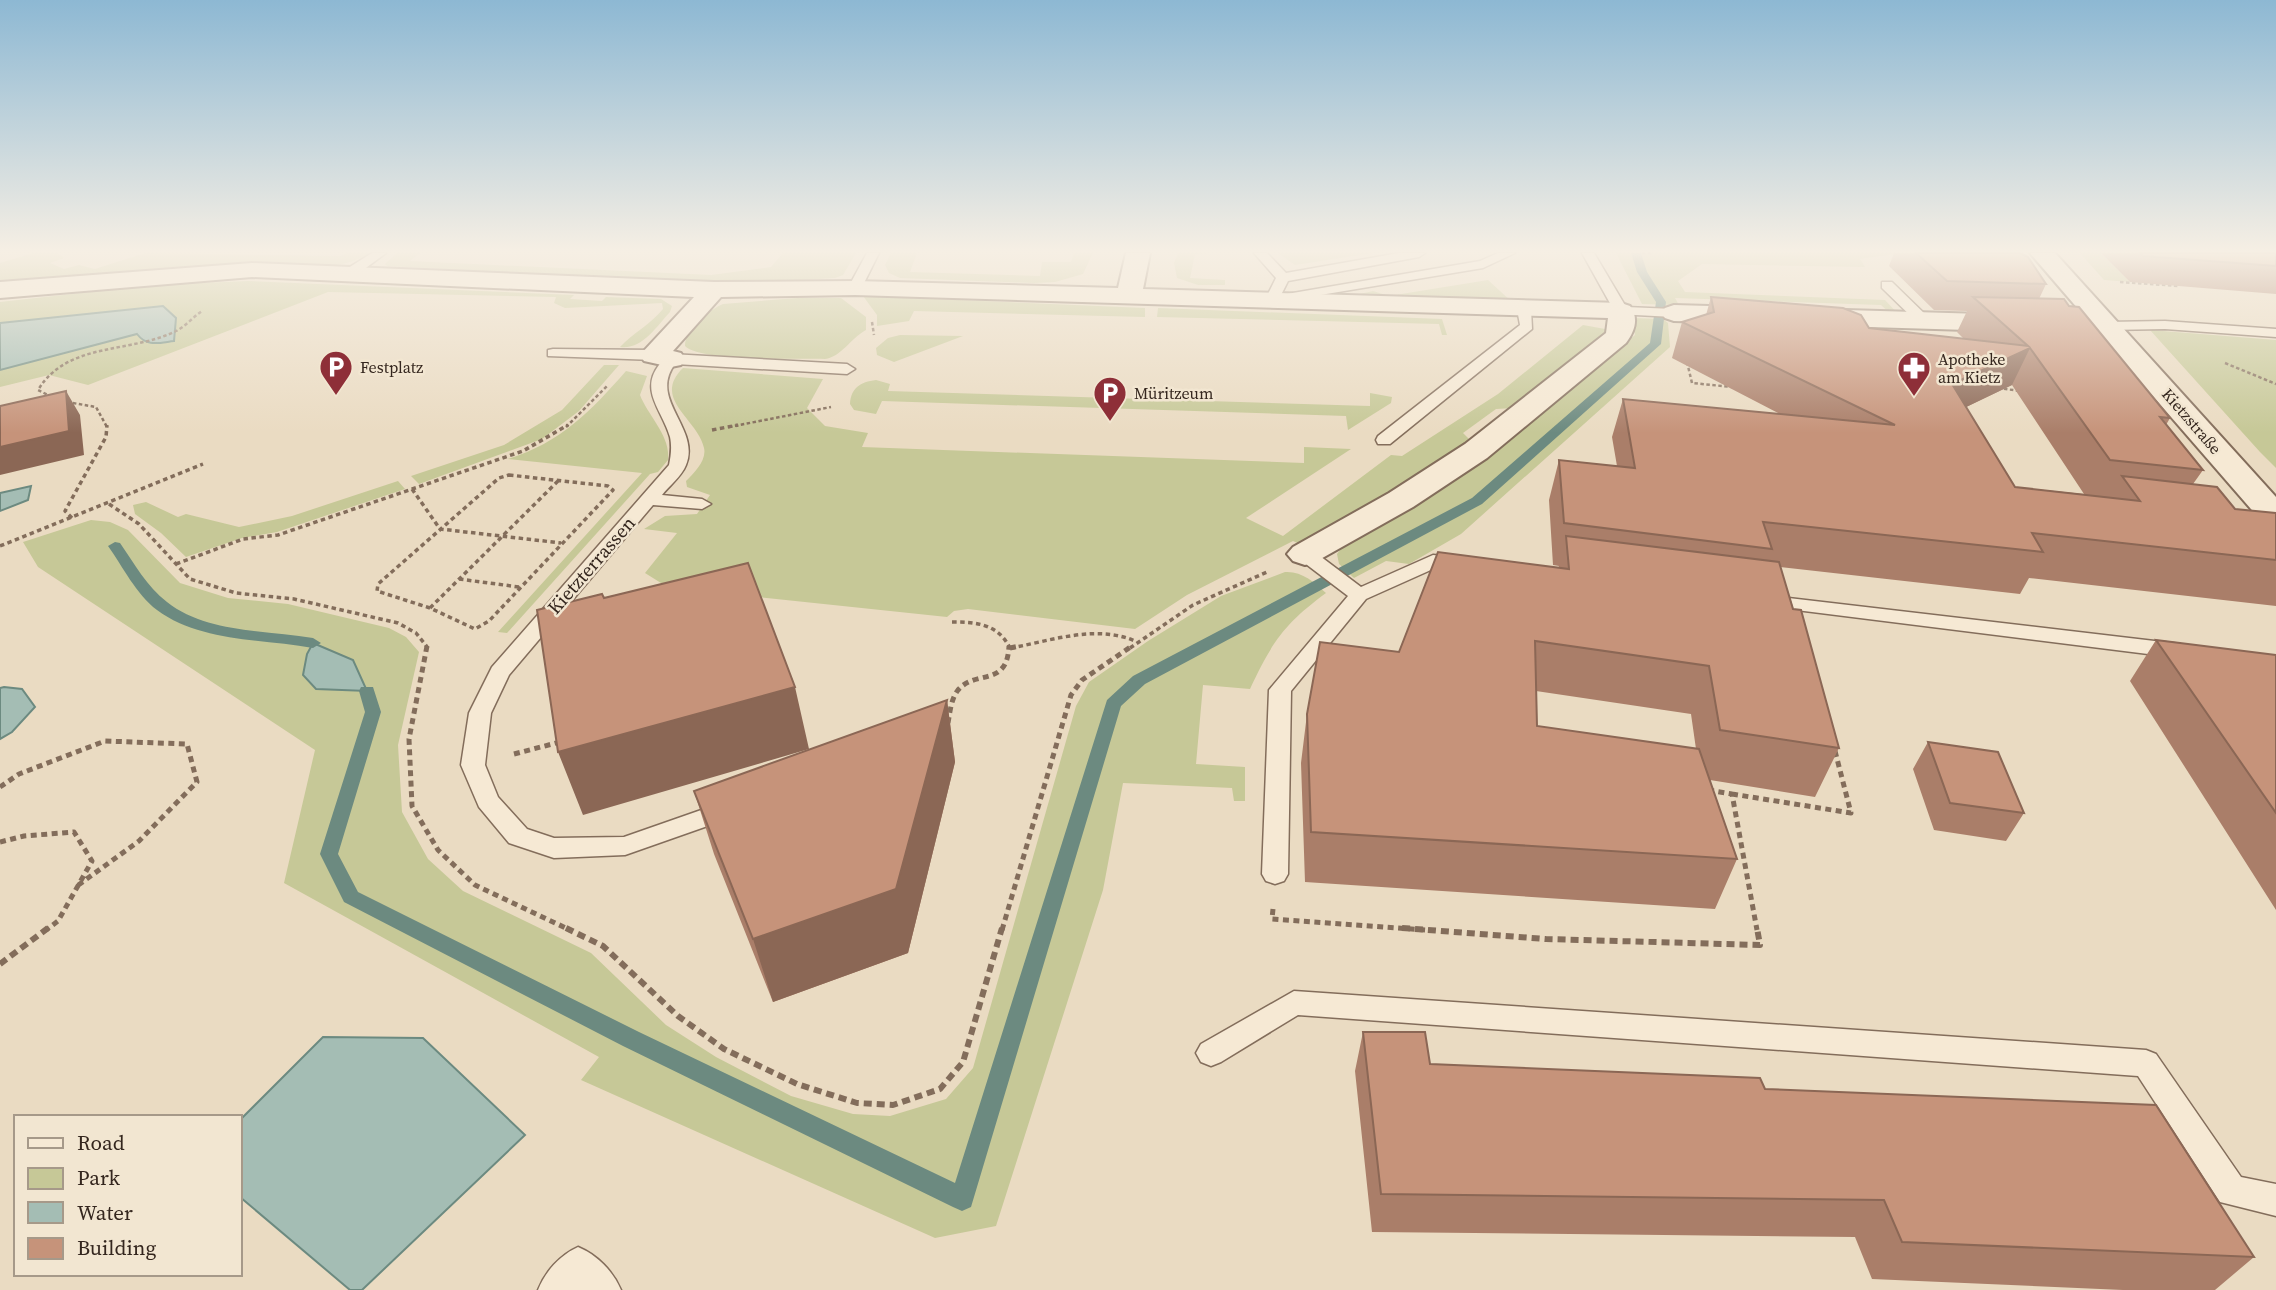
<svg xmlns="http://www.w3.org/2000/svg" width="2276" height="1290" font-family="'Source Serif 4',serif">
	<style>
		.green { fill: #c6c897 }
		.water { fill: #a4bdb4; stroke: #6c8a80; stroke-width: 2 }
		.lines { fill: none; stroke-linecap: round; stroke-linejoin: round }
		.stream { fill: #6c8a80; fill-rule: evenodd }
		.lane-casing { stroke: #836d5b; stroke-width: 3 }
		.street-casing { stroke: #836d5b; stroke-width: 4 }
		.path-far3 { stroke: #836d5b; stroke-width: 2.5; stroke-dasharray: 3.5 2.5; stroke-linecap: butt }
		.path-far2 { stroke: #836d5b; stroke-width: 3.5; stroke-dasharray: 4.5 3.5; stroke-linecap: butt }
		.path-far1 { stroke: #836d5b; stroke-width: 5; stroke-dasharray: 6 4.5; stroke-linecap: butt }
		.path { stroke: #836d5b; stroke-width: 6; stroke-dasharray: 8 5; stroke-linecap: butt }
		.lane { fill: #f6e9d4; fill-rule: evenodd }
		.street { fill: #f6e9d4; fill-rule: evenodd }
		.wall { fill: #aa7e69; fill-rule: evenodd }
		.shaded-wall { fill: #8b6755 }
		.building { fill: #c6937a; stroke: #8b6755; stroke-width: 2 }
		.labels { text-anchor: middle; stroke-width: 5; stroke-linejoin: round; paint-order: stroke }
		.far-poi-label { font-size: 16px; fill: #34261e; stroke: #f2e6d1; text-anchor: start }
		.far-street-label { font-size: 16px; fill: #34261e; stroke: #f2e6d1 }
		.street-label { font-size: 19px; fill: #34261e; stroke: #f2e6d1 }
	</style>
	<rect width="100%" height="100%" fill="#eadbc2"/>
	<!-- green -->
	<path class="green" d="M33 253H57L64 258 50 263 64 269 79 265 95 269 145 253 341 256 347 253H370C334 276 285 262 245 264 163 268 81 278 0 285V263Z
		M397 253H420L410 261 711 275 771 267 783 253H856L843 275 835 278 734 284 387 266 385 264Z
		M891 253H917L910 272 1040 276 1042 262H1071L1074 253H1093L1083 274 1055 282 1034 283 900 278 889 273 885 265Z
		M1178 253H1210L1195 254 1190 278 1225 280V285H1198L1177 278 1174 263Z
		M1278 253H1373L1295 265Z
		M1616 253H1902L1860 259 1865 267 1702 264 1678 281 1685 292 1885 300 1901 317 1893 316 1881 305 1675 298 1679 305 1642 304Z
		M2080 253H2101L2130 282 2104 280Z
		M1488 280 1512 302 1351 296 1373 291 1389 296Z
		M248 281 574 295 570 299 602 301 606 297 661 299 672 306 670 312C656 327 642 350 620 347 633 333 651 324 663 309L662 303 565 308 554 303 556 297 328 292 88 385 49 375 0 387V302L152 285Z
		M863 296 1145 308V317L914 311 909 321 877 326V315Z
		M797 298H841L866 317V330C850 339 841 357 825 359 798 358 701 362 685 346 685 329 709 310 723 304Z
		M1158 308 1442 319 1447 335H1442L1439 324 1157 317Z
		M1632 318 1663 319 1668 323 1670 347 1461 534 1409 564 1386 561 1354 578 1339 564 1337 554 1343 546 1489 453 1635 335Z
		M1583 325 1605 329 1606 334 1514 408 1496 409 1463 433 1471 441 1401 488 1302 545 1293 541 1187 595 1135 629 968 609 954 611 947 617 711 592 661 583 645 573 677 533 644 529 665 516 697 514 710 495 687 487 686 481C694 473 707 460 704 448 698 419 651 399 683 368L823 379 807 408 825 426 868 433 862 447 1304 463V447L1351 449 1246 518 1283 536 1391 455 1402 456 1498 394Z
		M2150 330 2276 340V468L2260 452Z
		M900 335 963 336 894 362 877 355 876 348 888 338Z
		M604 365H619L579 411 542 439 419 484 411 476 504 445 562 410Z
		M626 371 647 376 640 395C648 416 671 436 668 460L658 472 650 474 507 633 498 632 642 473 508 459C560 443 591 411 626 371Z
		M876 380 890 384 888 391 1370 406V393L1392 397 1391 403 1348 430 1346 416 882 401 876 414 854 410 850 404C851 388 860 382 876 380Z
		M398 481 405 489 277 532 242 538 186 557 161 533 135 514 133 505 146 502 178 517 186 514 239 527 292 516Z
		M91 520 110 522 128 530 180 583 228 598 288 604 389 628 406 637 419 652 398 745 402 812 428 859 463 891 591 953 666 1025 716 1057 791 1096 853 1114 890 1116 946 1099 973 1068 1076 706 1089 682 1148 641 1221 596 1285 572C1302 571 1314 582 1326 593 1284 624 1272 642 1250 689L1203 685 1196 764 1245 767V801H1234L1232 788 1123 783 1103 890 996 1226 935 1238 581 1080 599 1057 284 883 315 750 38 567 23 542Z"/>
	<!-- water -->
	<path class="water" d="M163 306 176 318 174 341C158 343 147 347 137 334L0 370V323Z
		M31 486 28 500 0 511V493Z
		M313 643 353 660 367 691 316 689 303 675 307 654Z
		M4 687 22 689 35 707 12 732 0 739V688Z
		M323 1037 423 1038 525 1135 362 1290H350L240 1197V1120Z"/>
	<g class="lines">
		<!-- stream -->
		<path class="stream" d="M1631 253H1641L1647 272 1666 302 1661 344 1482 504 1145 684 1121 706 971 1207 962 1211 953 1207 623 1046 344 902 320 854 365 712 359 691 361 687H373L381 712 338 854 358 892 639 1032 955 1183 1107 700 1133 676 1472 498 1650 343 1656 302 1637 272Z
			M115 542 120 543C134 563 147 587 167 602 206 633 266 630 313 638L321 643 313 648C263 639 200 642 157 610 136 594 123 567 108 546Z"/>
		<defs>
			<path id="lane" d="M372 253H386L355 276H345V270Z
				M867 253H879L860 291H850L848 288Z
				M1254 253H1267L1286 273 1399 253H1425L1419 257 1288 281 1281 295 1480 261 1498 253H1515L1483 268 1278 302 1271 306 1264 302 1276 278Z
				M1582 253H1594L1626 307 1674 309 1681 313 1674 317 1616 314Z
				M1882 282H1892L1929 318V324H1919L1882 288Z
				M1524 305 1531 309 1532 329 1390 444H1378L1376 440 1378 436 1520 325 1517 309Z
				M2165 321 2276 329V337L2165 329 2107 330 2100 326 2107 322Z
				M553 349 654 350 662 355 654 360 548 356V350Z
				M671 354 847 364 855 369 847 374 675 364C648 400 701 428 686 465 682 476 669 486 662 495L702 499 711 504 702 509 653 505 509 675 491 713 485 765 498 797 527 829 554 838 624 837 727 801 736 804 739 810 736 816 625 855 554 858 509 843 479 807 461 765 469 713 492 667 669 465C671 455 672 447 670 437 663 411 639 391 659 365 663 359 664 356 671 354Z
				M1305 548 1312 550 1361 587 1433 555 1468 558 1471 562 1461 568 1442 565 1366 599 1291 691 1288 874 1284 881 1275 884 1266 881 1262 874 1269 690 1348 596 1298 558 1295 554Z
				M1764 595 2180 644 2191 651 2180 658 1757 605 1754 601Z
				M1294 991 2146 1050 2156 1054 2241 1177 2276 1184V1216L2220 1202 2138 1076 1298 1015 1221 1062 1211 1066 1201 1062 1196 1053 1201 1044Z
				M578 1247C597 1255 613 1271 621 1290H538C545 1272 560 1255 578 1247Z"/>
			<path id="street" d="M1126 253H1150L1143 289 1621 303 1630 306C1639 318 1635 331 1626 343L1487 458 1413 507 1317 561 1305 565 1293 561 1287 554 1293 547 1389 493 1465 444 1606 333 1608 318 855 295 721 297 673 351 681 353 685 359 681 365 671 367 644 361 640 355 694 297 252 277 0 298V282L252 263 714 282 855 281 1118 288Z
				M2030 253H2055L2276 497V527L2264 524 2099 334 1674 321 1665 318 1661 313 1665 308 1674 305 2085 317Z"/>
		</defs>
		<!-- lane casing -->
		<use href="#lane" class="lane-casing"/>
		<!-- street casing -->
		<use href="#street" class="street-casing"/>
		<!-- path-far3 -->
		<path class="path-far3" d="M1642 253H1654
			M2120 282 2179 286
			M872 322 874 335
			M1687 362 1692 383 1732 387
			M2225 363 2276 384
			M1998 388 2020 391
			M52 397 38 390C68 341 130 354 176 331 186 326 193 317 202 311
			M67 402 96 407 107 427
			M566 427 607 386
			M729 427 831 407"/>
		<!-- path-far2 -->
		<path class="path-far2" d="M712 430 738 425
			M509 475 608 486 613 490 489 621 475 629 430 608 377 591 378 584 499 478Z
			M412 489 440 529 561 543
			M109 504 139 524 190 579 236 593 294 599 398 623 416 633 428 648
			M72 518 65 511 106 437 107 425
			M0 546 203 464
			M176 564 243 539 278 535 523 451 568 425
			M459 579 519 587
			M430 608 558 481
			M952 622C977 622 998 624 1010 648
			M1011 648C1050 641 1096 624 1135 641
			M1130 648 1193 605 1267 572"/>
		<!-- path-far1 -->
		<path class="path-far1" d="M427 646 409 739 412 806 438 850 475 885 570 930
			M1010 648 1020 646
			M948 723C950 712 951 699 958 690 976 669 1007 688 1009 646
			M514 754 560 742
			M0 787 19 774 105 741 187 744 197 782 139 841 77 886
			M1708 790 1732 794 1757 930
			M1732 794 1851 813 1835 751
			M0 842 24 836 74 832 92 861 58 921 46 930
			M1273 909 1272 919 1426 930
			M1002 930 1071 695 1082 680 1132 646"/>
		<!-- path -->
		<path class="path" d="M566 928 603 946 678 1016 724 1049 797 1084 857 1103 893 1105 940 1089 963 1062 1002 928
			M1402 928 1546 939 1760 945 1757 928
			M0 964 48 928"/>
		<!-- lane -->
		<use href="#lane" class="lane"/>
		<!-- street -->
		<use href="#street" class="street"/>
	</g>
	<!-- wall -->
	<path class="wall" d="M1894 253H2020L2046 284 2039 299 2069 306 2170 418 2166 425 2203 470 2193 484 2235 509 2276 513V606L2029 578 2020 594 1780 567 1839 748 1815 797 1710 780 1737 859 1715 909 1305 882 1301 763 1307 714 1399 652 1558 568 1559 566 1553 565 1549 500 1559 460 1617 466 1612 437 1623 399 1780 414 1672 358 1682 322 1706 315 1711 297 1869 328 1964 339 1957 332 1967 311 1934 310 1889 266ZM2012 385 2084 494 2015 487 1966 407ZM1536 691 1691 714 1696 749 1537 726Z
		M2101 253H2276V294L2130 282Z
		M2156 640 2276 655V910L2130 681Z
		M947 700 955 762 908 953 773 1002 714 854 694 791Z
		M1928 742 2024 813 2006 841 1934 830 1913 769Z
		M1363 1032 1430 1064 1765 1089 2254 1257 2215 1290H2123L1872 1279 1855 1237 1372 1232 1355 1071Z"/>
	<!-- shaded-wall -->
	<path class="shaded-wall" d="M2030 348 2012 385 1935 422 1952 384Z
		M66 391 80 415 84 455 0 475V447Z
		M795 687 809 749 583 815 558 752Z
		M947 700 955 762 908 953 773 1002 753 939Z"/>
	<!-- building -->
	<path class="building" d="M1916 253H2020L2028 257 2046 284 1947 281Z
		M2140 253H2276V266L2143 256Z
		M1711 297 1843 308 1861 315 1869 328 2028 346 1973 297 2064 299 2069 306 2079 307 2170 418 2160 417 2203 470 2110 460 2030 348 1952 384 2015 487 2140 501 2122 476 2217 487 2235 509 2276 513V560L2032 533 2043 552 1763 522 1772 549 1564 523 1559 460 1635 468 1623 399 1895 425 1682 322 1714 312Z
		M66 391 69 431 0 447V406Z
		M1566 536 1779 562 1793 609 1801 610 1839 748 1720 730 1709 666 1535 641 1537 726 1699 749 1737 859 1311 832 1307 714 1320 642 1399 652 1438 552 1569 569Z
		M748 563 795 687 558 752 537 610 602 594 604 598Z
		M2156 640 2276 655V813Z
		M947 700 896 889 753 939 694 791Z
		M1928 742 1998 752 2024 813 1950 803Z
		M1363 1032H1425L1430 1064 1760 1078 1765 1089 2156 1105 2254 1257 1902 1242 1884 1200 1381 1194Z"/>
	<!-- sky -->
	<linearGradient id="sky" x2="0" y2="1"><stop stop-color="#8db8d3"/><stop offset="0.58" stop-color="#f6efe4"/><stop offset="1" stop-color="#f6efe4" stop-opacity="0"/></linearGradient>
	<rect width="2276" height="433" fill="url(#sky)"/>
	<!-- icons -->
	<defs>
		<symbol id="parking-pin" viewBox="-11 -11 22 30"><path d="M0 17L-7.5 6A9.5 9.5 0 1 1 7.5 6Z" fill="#8e2f38" stroke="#f2e6d1"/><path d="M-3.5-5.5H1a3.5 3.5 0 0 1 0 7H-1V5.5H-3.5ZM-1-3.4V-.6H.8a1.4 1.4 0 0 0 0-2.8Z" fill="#fff"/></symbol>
		<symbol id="pharmacy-pin" viewBox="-11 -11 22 30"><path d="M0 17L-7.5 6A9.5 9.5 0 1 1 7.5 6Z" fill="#8e2f38" stroke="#f2e6d1"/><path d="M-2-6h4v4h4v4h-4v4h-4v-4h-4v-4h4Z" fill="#fff"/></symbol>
	</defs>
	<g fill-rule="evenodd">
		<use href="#parking-pin" x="317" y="348" width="38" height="52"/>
		<use href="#pharmacy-pin" x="1895" y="349" width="38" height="52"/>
		<use href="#parking-pin" x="1091" y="374" width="38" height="52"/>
	</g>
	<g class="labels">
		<!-- far-poi labels -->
		<g class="far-poi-label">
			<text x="1938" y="365">Apotheke<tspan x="1938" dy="18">am Kietz</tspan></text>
			<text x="360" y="373">Festplatz</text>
			<text x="1134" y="399">Müritzeum</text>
		</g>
		<!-- far-street labels -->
		<g class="far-street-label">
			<text transform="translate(2192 421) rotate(49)" y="6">Kietzstraße</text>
		</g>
		<!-- street labels -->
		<g class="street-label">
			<text transform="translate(591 565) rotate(-49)" y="7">Kietzterrassen</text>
		</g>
	</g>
	<!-- legend -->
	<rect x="14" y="1115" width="228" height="161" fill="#f2e6d1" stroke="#a69989" stroke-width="2"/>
	<rect x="28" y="1138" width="35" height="10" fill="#f6e9d4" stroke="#a69989" stroke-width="2"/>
	<text x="77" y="1150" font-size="21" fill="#34261e">Road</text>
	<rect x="28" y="1168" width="35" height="21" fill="#c6c897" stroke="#a69989" stroke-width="2"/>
	<text x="77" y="1185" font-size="21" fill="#34261e">Park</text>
	<rect x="28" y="1202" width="35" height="21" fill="#a4bdb4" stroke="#a69989" stroke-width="2"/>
	<text x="77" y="1220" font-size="21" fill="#34261e">Water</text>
	<rect x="28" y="1238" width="35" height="21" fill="#c6937a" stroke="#a69989" stroke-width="2"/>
	<text x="77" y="1255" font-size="21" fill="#34261e">Building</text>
</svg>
